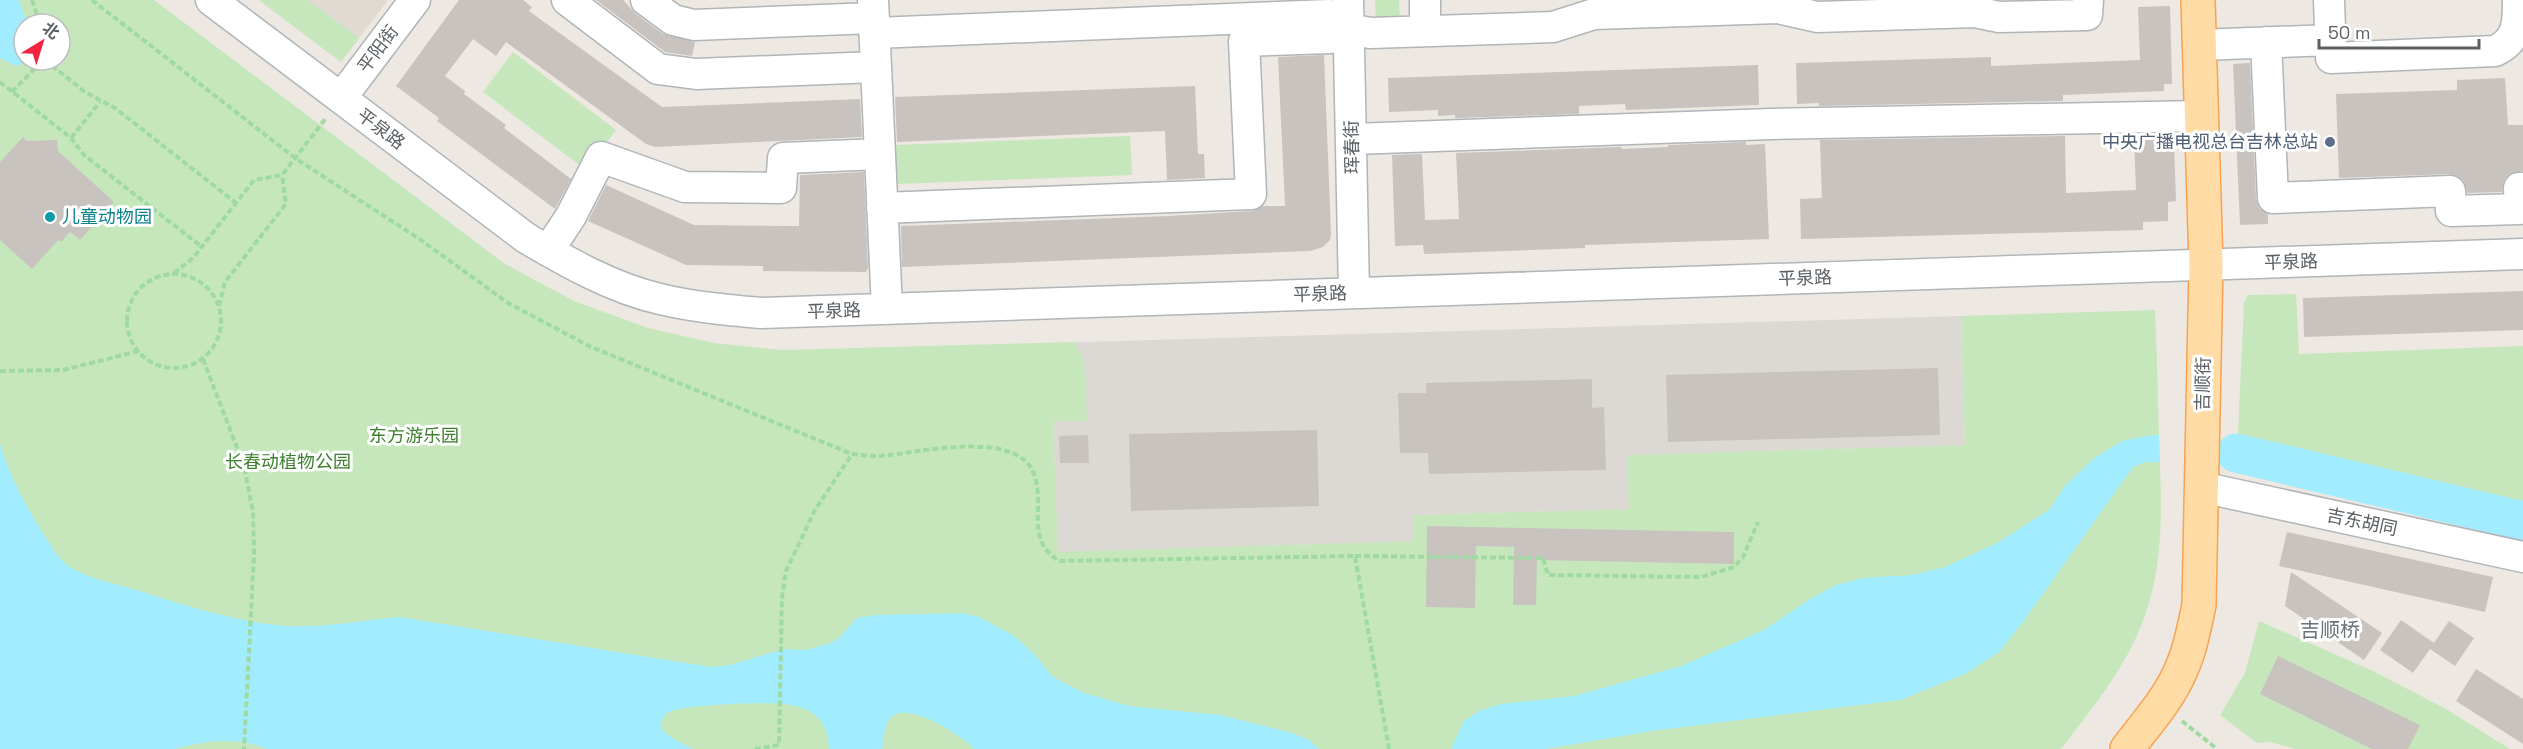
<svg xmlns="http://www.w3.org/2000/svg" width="2523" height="749" font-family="'Space Grotesk','Noto Sans SC',sans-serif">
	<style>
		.industrial { fill: #dcd8d4 }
		.education { fill: #e0dad2 }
		.green { fill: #c6e7bc; fill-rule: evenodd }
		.water { fill: #a1ecff }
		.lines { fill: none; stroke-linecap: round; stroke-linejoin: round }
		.river { stroke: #a1ecff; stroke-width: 39 }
		.building { fill: #c9c3bf }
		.minor-casing { stroke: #b0b5b8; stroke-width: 33 }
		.major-casing { stroke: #f9a24f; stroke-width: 36 }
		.path { stroke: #9fdaa0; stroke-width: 4; stroke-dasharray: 6 3; stroke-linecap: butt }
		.minor { stroke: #fff; stroke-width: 30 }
		.major { stroke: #ffdca6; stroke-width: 33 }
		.service-dot { fill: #5c6f8a; stroke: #fff; stroke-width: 2 }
		.culture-dot { fill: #0f9aa8; stroke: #fff; stroke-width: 2 }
		.labels { text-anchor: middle; stroke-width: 6; stroke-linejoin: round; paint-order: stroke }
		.street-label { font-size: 18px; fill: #5a6064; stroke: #fff }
		.service-label { font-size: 18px; fill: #4e5e75; stroke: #fff; text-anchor: end }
		.culture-label { font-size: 18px; fill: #0d838f; stroke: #fff; text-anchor: start }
		.park-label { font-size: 18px; fill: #3d802e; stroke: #fff }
		.neighbourhood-label { font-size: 20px; fill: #6b7376; stroke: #fff }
	</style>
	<rect width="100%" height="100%" fill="#eee8e2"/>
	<!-- industrial -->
	<path class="industrial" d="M1961 316 1965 445 1628 455 1629 509 1413 515 1414 541 1057 552 1051 343Z"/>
	<!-- education -->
	<path class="education" d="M259 0H388L341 62Z"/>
	<!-- green -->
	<path class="green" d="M0 0H154L505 264 574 301 648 328 714 343 781 350 1075 342 1084 359 1087 421H1053L1058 552 1413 541V515L1629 509 1627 455 1965 445 1961 316 2155 310C2157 354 2158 399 2159 443 2162 506 2165 571 2139 631 2120 675 2090 711 2061 749H0ZM24 24H60V60H24Z
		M259 0H308L359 38 341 62Z
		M1375 0H1399L1400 22 1376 23Z
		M513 52 616 130 586 170 483 92Z
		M1130 136 1132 175 897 184 895 145Z
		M2296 294 2299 354 2523 346V502L2238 434 2244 303 2248 295Z
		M2259 621 2375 672 2446 709 2510 749H2295L2271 742 2257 743 2220 715 2245 673Z"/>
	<!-- water -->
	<path class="water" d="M0 0H19L27 24H24V56L21 64 16 66 0 58Z
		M2151 435H2159L2160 462H2145L2133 467 2023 622 1999 652 1965 674 1900 700 1652 731 1545 749H1451L1464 721 1479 711 1501 704 1574 696 1681 666 1764 630 1810 599 1836 585 1863 578 1912 575 1945 567 1997 543 2050 509 2064 487 2093 459 2122 441Z
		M0 444C10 478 27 508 46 538 52 547 57 557 65 563 81 577 109 582 129 588 180 603 235 623 289 626 326 628 362 620 399 617L711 667 730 665 784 649 806 650 828 644 839 638 857 618 876 615 962 613 979 617 1014 636 1035 655 1053 677 1084 693 1129 706 1220 715 1292 733 1309 740 1319 749H974C961 735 909 701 891 717 884 724 884 740 882 749H829C828 738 827 728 819 719 813 711 801 707 791 705 774 701 680 704 667 713 664 715 661 721 661 725 662 736 685 744 693 749H266C238 736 204 741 175 749H0Z"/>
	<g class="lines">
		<!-- river -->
		<path class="river" d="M2236 453 2523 521"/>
	</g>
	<!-- building -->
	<path class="building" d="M459 0H523L532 7 529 11 662 107 860 99 862 137 655 147 646 144 506 42 496 56 473 39 445 76 465 91 464 94 506 125 504 128 571 179 555 209 437 121 439 118 396 86Z
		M596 0H623L636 14 663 34 695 42 692 56 665 52Z
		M2170 6 2172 84H2164V91L2063 95V101L1819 106V103L1797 104 1796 63 1991 57V66L2140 60 2138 7Z
		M1324 55 1331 234 1330 240 1323 247 1310 251 902 267 901 226 1168 216 1252 211 1262 206H1285L1278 57Z
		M2250 63 2256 199 2259 208 2268 214V224L2240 225 2233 64Z
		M1758 65 1759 105 1626 110 1625 104 1579 106V114L1455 118V115L1438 116V110L1389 112 1388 78Z
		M2505 78 2508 125H2523V171L2510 174 2504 180 2502 192 2467 193 2464 181 2457 176 2449 174 2339 178 2336 94 2457 90V80Z
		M1195 86 1198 154H1204L1205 178 1167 180 1165 131 897 142 895 97Z
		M2065 136 2066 193 2136 190 2134 140 2158 139V145L2174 144 2176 201 2168 202V221L2143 222V230L1801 239 1800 199 1822 198 1820 140Z
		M23 137 27 141 57 140 58 151 114 202 80 240 70 232 61 242 58 240 32 269 0 240V162Z
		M1746 142V145L1765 144 1769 239 1585 245V248L1424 254 1423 245 1395 246 1392 155 1422 154 1425 220 1459 219 1456 153 1621 147 1622 149 1668 147V145Z
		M864 172 868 268 866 272 763 271V266L686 265 588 221 606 185 694 225 799 226 800 175Z
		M2523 291V330L2304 337 2303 298Z
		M1938 368 1940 435 1668 442 1666 375Z
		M1592 379V408L1604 407 1606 470 1429 474 1428 453H1400L1398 393H1426V383Z
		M1317 430 1319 506 1131 511 1129 434Z
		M1088 435 1089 463H1060L1059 436Z
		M1427 526 1734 532V564L1537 560 1536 605H1513L1514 547 1476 546 1475 608 1426 607Z
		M2287 532 2493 577 2485 612 2279 566Z
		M2291 572 2382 633 2364 660 2285 606Z
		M2401 620 2434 643 2449 621 2474 638 2455 666 2430 649 2413 673 2380 650Z
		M2278 656 2420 725 2408 749H2372L2260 694Z
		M2476 669 2523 699V744L2456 701Z"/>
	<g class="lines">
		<defs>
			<path id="minor" d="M211 0 526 238C567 262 612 288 660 299 693 307 727 310 761 313L2523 254
				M567 0 658 69 696 74 876 67
				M646 0 673 20 694 25 874 18
				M873 0 887 309
				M1348 0 1354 293
				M1425 0V31
				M2329 0 2331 58 2495 51C2518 41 2518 22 2518 0
				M875 33 1330 15 1349 29 1370 33 1553 27 1594 14 1778 8 1817 17 1975 12 1999 17 2087 15 2088 0
				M2266 42 2273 198 2450 191 2451 211 2520 209 2519 188H2523
				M2199 45 2331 40
				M341 98 415 0
				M1353 139 1771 124 2201 116
				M882 208 1251 194 1244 41 1330 38 1349 29
				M548 251 571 216 601 157 685 187 781 188 783 158 880 154
				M2201 487 2523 557"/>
			<path id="major" d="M2127 749C2145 725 2168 700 2180 672 2190 651 2194 628 2199 605L2206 265 2198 0"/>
		</defs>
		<!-- minor casing -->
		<use href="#minor" class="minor-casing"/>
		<!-- major casing -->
		<use href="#major" class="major-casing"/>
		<!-- path -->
		<path class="path" d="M32 0 40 24
			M92 0 295 158 421 240 508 303 591 347 852 454C861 455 871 456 880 456 917 453 1017 428 1034 474 1046 506 1024 539 1059 561L1355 556 1389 749
			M45 60 85 92 115 108 236 203
			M0 82 71 138 84 155 202 247
			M12 92 43 60
			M71 138 100 102
			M174 273 193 258 254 180 282 175 326 118
			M127 321a47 47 0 1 1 94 0a47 47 0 1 1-94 0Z
			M219 306 225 282 286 204 282 175
			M203 359 244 466 253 512 254 554 244 749
			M0 371 63 370 139 351
			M1355 556 1543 558 1548 575 1701 577 1734 567 1743 557 1758 522
			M2182 721 2217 749
			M755 749 779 745 782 597 786 571 815 510 852 454"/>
		<!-- minor -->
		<use href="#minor" class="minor"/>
		<!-- major -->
		<use href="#major" class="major"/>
	</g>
	<!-- markers -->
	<circle class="service-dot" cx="2330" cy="142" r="6"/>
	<circle class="culture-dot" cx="50" cy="217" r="6"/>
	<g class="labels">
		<!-- street labels -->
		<g class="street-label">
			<text transform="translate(378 49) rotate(-53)" y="6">平阳街</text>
			<text transform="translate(381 129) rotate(37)" y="6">平泉路</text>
			<text transform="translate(1352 147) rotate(-91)" y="6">珲春街</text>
			<text transform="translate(2291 262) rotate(-2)" y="6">平泉路</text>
			<text transform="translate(1805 278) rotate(-2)" y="6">平泉路</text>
			<text transform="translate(1320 294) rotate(-2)" y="6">平泉路</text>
			<text transform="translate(834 311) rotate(-2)" y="6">平泉路</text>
			<text transform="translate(2203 384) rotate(-89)" y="6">吉顺街</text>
			<text transform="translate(2362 522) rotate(12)" y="6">吉东胡同</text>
		</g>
		<!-- service labels -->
		<g class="service-label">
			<text x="2318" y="148">中央广播电视总台吉林总站</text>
		</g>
		<!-- culture labels -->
		<g class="culture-label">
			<text x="62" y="223">儿童动物园</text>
		</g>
		<!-- park labels -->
		<g class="park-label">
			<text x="414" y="442">东方游乐园</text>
			<text x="288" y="468">长春动植物公园</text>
		</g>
		<!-- neighbourhood labels -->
		<g class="neighbourhood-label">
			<text x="2330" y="637">吉顺桥</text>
		</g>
	</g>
	<!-- north arrow -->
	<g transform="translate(42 42) rotate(38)"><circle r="28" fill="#ffffff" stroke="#bdbfc1" stroke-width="1.5"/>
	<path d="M0-4.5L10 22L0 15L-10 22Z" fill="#f32342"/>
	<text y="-9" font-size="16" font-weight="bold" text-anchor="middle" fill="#5a6064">北</text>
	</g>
	<!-- scale -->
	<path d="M2319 39v9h160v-9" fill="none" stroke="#5a6064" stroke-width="3"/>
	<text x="2328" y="39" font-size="18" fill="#5a6064" stroke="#ffffff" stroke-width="4.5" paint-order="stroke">50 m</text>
</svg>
